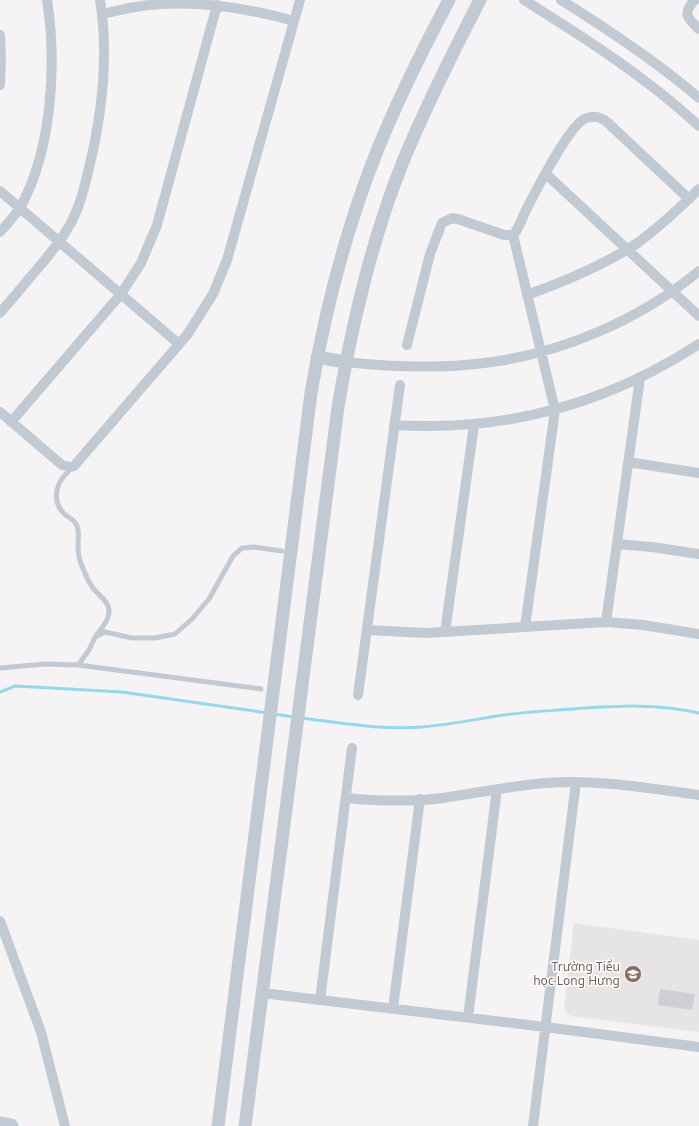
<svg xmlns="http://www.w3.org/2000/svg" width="699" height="1126" font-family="'Noto Sans',sans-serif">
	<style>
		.education { fill: #e6e4e5 }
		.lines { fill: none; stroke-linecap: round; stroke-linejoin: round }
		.stream { stroke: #90daee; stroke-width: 3 }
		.building { fill: #cdcfd5 }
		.service { stroke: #c1cad2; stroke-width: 5 }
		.minor { stroke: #c1cad2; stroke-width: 10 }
		.tertiary { stroke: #c1cad2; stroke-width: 13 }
		.secondary { stroke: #c1cbd6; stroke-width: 15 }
		.labels { text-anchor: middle; stroke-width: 3; stroke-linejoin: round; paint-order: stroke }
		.education-label { font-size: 12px; fill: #785e54; stroke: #fff; text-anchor: end }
	</style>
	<rect width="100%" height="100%" fill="#f5f3f3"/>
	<!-- education -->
	<path class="education" d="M574 923 699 940V1032L570 1016 564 1008Z"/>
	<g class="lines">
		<!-- stream -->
		<path class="stream" d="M0 692 15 686 122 692 268 713
			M274 714 294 717
			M301 718C341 723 381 730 422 727 447 725 472 720 497 716 522 712 547 711 572 709 616 706 655 703 699 713"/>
	</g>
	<!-- building -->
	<path class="building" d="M660 989 695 994 692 1010 658 1005Z"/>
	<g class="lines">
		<!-- service -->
		<path class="service" d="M68 472C57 482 52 497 61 510 64 516 73 518 76 524 80 530 78 539 78 545 78 552 79 560 82 566 85 574 88 581 93 588 98 595 108 600 109 610 110 620 101 628 96 636
			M78 665 89 650 95 637 105 632 132 638H155L175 634 192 619 209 599 233 556 242 548 254 547 282 551
			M0 668 45 664 78 665 261 689"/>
		<!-- minor -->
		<path class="minor" d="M524 0C585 38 646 77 699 126
			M561 0C609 30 656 61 699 98
			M695 0C682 13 687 18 699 29
			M103 14C119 10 135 6 151 5 200 0 247 8 294 21
			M0 35 1 56 0 85
			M546 174 699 316
			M0 191 179 344
			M0 232C7 224 15 216 21 206 52 149 57 64 47 0
			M513 235 555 410 525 627
			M527 295C566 281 605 265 639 242 660 226 680 208 699 189
			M0 313C13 298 26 282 39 267 50 254 60 242 68 228 79 210 84 189 89 168 102 114 109 55 100 0
			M407 345 430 254 442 223 452 218 458 219 504 235H513C519 229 522 218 526 210 536 191 567 129 584 119 593 115 600 116 607 122L689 199
			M345 362C392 367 438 369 484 363 561 354 639 320 699 271
			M0 412 62 465 70 467 74 466 187 335 213 294 227 260 300 0
			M11 422 121 294 141 263 157 225 217 5
			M394 425C504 432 607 404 699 344
			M628 462 699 473
			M617 544 652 547 699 554
			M606 622 640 378
			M367 630 427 633 606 622 643 625 699 634
			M445 632 474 425
			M358 695 400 385
			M346 798C378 801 411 802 443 798 477 793 511 786 545 783 597 779 648 788 699 795
			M0 921 41 1032 65 1126
			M262 993 545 1027 699 1047
			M320 1000 352 748
			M393 1008 420 799
			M468 1017 497 789
			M533 1126 576 782"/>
		<!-- tertiary -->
		<path class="tertiary" d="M317 357 345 362
			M218 1126 311 393C325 310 346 229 377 151 398 99 423 49 449 0
			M245 1126 338 407C352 324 371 242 402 164 425 108 452 54 480 0"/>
		<!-- secondary -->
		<path class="secondary" d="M0 1124 11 1126"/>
	</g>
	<!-- icons -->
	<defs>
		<symbol id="school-disc" viewBox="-11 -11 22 22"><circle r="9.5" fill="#8d6e63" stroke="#fff"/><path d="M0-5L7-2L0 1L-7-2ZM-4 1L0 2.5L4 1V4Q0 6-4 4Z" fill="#fff"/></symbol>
	</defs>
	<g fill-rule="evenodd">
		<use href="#school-disc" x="623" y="964" width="20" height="20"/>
	</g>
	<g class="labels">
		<!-- education labels -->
		<g class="education-label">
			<text x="620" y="971">Trường Tiểu<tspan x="620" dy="14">học Long Hưng</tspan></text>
		</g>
	</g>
</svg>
